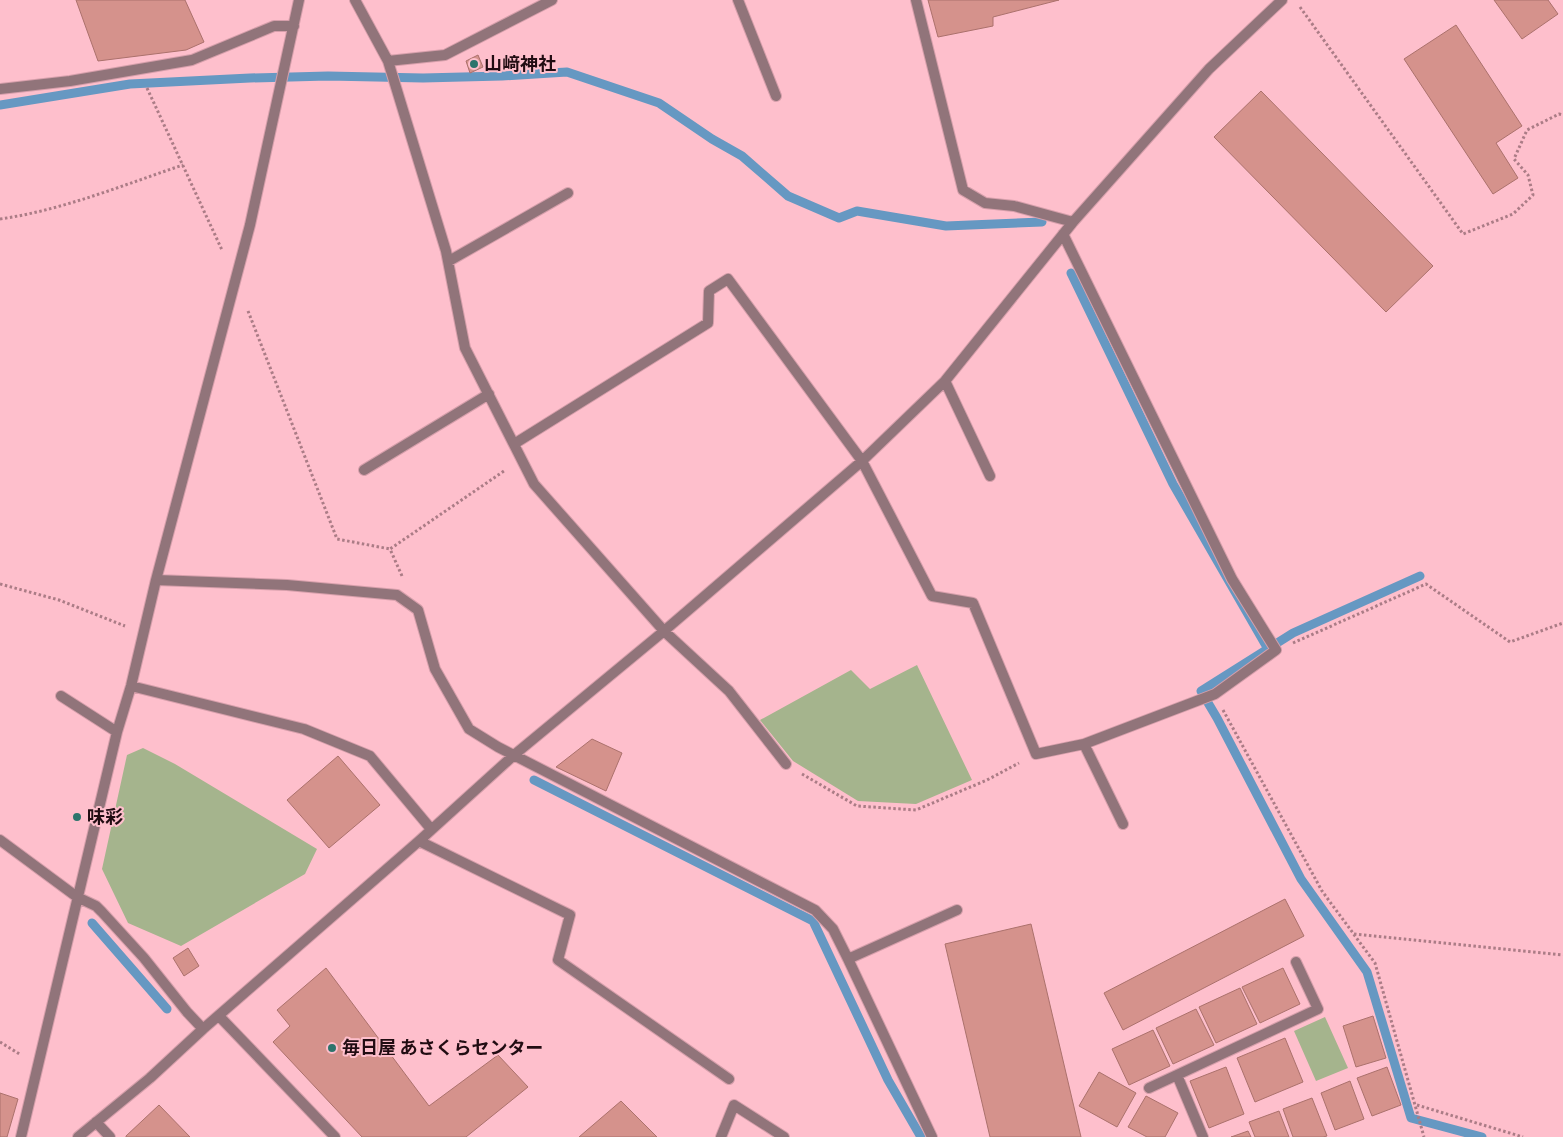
<svg xmlns="http://www.w3.org/2000/svg" width="1563" height="1137" font-family="Barlow,'Noto Sans JP',sans-serif">
	<style>
		.green { fill: #a5b48d }
		.lines { fill: none; stroke-linecap: round; stroke-linejoin: round }
		.stream { stroke: #6698c2; stroke-width: 9 }
		.building { fill: #d5928c; stroke: #ab716c }
		.street-casing { stroke: #d69fab; stroke-width: 12 }
		.path { stroke: #ab7c86; stroke-width: 3; stroke-dasharray: 2.5 2.5; stroke-linecap: butt }
		.street { stroke: #91747a; stroke-width: 10 }
		.poi-dot { fill: #2d746c; stroke: #febfcc; stroke-width: 2 }
		.labels { text-anchor: middle; stroke-width: 4; stroke-linejoin: round; paint-order: stroke }
		.poi-label { font-size: 18px; font-weight: bold; fill: #210c12; stroke: #febfcc; text-anchor: start }
	</style>
	<rect width="100%" height="100%" fill="#febfcc"/>
	<!-- green -->
	<path class="green" d="M917 665 972 780 916 804 858 801 793 761 760 720 851 670 870 689Z
		M143 748 175 764 317 849 305 874 181 946 128 923 102 869 127 755Z
		M1325 1017 1348 1068 1316 1081 1294 1031Z"/>
	<g class="lines">
		<!-- stream -->
		<path class="stream" d="M0 105 130 84 250 78 328 76 423 78 502 76 567 72 659 103 712 139 742 156 788 196 839 218 857 211 946 226 1042 222
			M1071 273 1173 484 1268 649
			M1420 576 1293 633 1201 691 1217 718 1301 879 1367 972 1411 1118 1482 1137
			M534 780 813 921 888 1080 921 1137
			M92 923 167 1009"/>
	</g>
	<!-- building -->
	<path class="building" d="M76 0H185L204 42 186 50 98 61Z
		M928 0H1059L993 17V26L938 37Z
		M1494 0H1548L1558 14 1522 39Z
		M1456 25 1522 126 1496 143 1518 178 1493 194 1404 59Z
		M478 55 483 67 470 73 466 61Z
		M1261 91 1433 266 1386 312 1214 137Z
		M592 739 622 753 606 791 556 767Z
		M338 756 380 805 329 848 287 800Z
		M1285 899 1304 936 1123 1030 1104 993Z
		M1031 924 1081 1137H990L945 944Z
		M188 948 199 966 184 976 173 958Z
		M326 968 429 1106 498 1055 528 1087 466 1137H362L273 1042 290 1026 277 1010Z
		M1283 968 1300 1004 1260 1023 1242 987Z
		M1240 988 1257 1024 1216 1043 1199 1007Z
		M1196 1009 1214 1045 1173 1064 1156 1028Z
		M1373 1016 1386 1058 1356 1067 1343 1026Z
		M1153 1030 1170 1066 1129 1085 1112 1049Z
		M1285 1038 1303 1082 1255 1102 1237 1058Z
		M1226 1067 1244 1114 1209 1128 1190 1081Z
		M1387 1067 1401 1105 1372 1116 1357 1078Z
		M1099 1072 1136 1093 1117 1127 1079 1106Z
		M1350 1081 1364 1119 1335 1130 1321 1093Z
		M0 1093 18 1099 7 1137H0Z
		M1146 1096 1178 1113 1165 1137H1147L1128 1127Z
		M1312 1098 1327 1136 1323 1137H1293L1283 1109Z
		M621 1101 657 1137H579Z
		M159 1105 190 1137H126V1136Z
		M1279 1111 1289 1137H1255L1249 1122Z
		M1248 1131 1251 1137H1231Z"/>
	<g class="lines">
		<defs>
			<path id="street" d="M355 0 388 61 445 55 552 0
				M738 0 776 96
				M916 0 963 190 985 203 1014 206 1073 222
				M388 61 446 251 465 348 534 484 664 631 729 691 786 764
				M0 89 70 81 192 60 274 26H294
				M449 261 568 193
				M945 381 990 476
				M514 444 708 323 709 291 728 279 862 461 932 596 973 603 1036 754 1084 744 1215 694 1276 650 1232 579 1063 234
				M364 470 489 394
				M156 580 287 585 397 595 418 610 435 669 469 729 498 747 815 910 833 929 848 959 932 1137
				M131 686 304 729 370 756 431 829
				M61 696 117 732
				M1084 744 1123 824
				M0 840 77 897 96 906 102 912 144 958 187 1012 203 1029
				M419 841 570 915 558 960 729 1079
				M848 959 957 910
				M219 1016 335 1137
				M1149 1088 1177 1075
				M96 1122 110 1137
				M21 1137 117 732 131 686 156 580 250 225 299 0
				M78 1137 150 1078 203 1029 419 841 514 755 664 631 862 461 945 381 1073 222 1209 69 1282 0
				M721 1137 734 1105 784 1137
				M1203 1137 1177 1075 1318 1009 1296 962"/>
		</defs>
		<!-- street casing -->
		<use href="#street" class="street-casing"/>
		<!-- path -->
		<path class="path" d="M1300 7 1463 234 1513 214 1533 195 1528 175 1514 159 1527 130 1559 114 1563 115
			M147 88 222 250
			M0 219C63 210 123 185 183 165
			M248 311 337 539 390 549
			M402 576 390 549 504 471
			M0 584 59 600 125 626
			M1293 643 1426 584 1510 642 1563 623
			M1223 710 1322 891 1375 963 1424 1137
			M802 774 857 806 916 810 987 780 1019 763
			M1354 934 1563 955
			M0 1042 21 1055
			M1417 1105 1523 1137"/>
		<!-- street -->
		<use href="#street" class="street"/>
	</g>
	<!-- markers -->
	<g class="poi-dot">
		<circle cx="474" cy="64" r="5"/>
		<circle cx="77" cy="817" r="5"/>
		<circle cx="332" cy="1048" r="5"/>
	</g>
	<g class="labels">
		<!-- poi labels -->
		<g class="poi-label">
			<text x="484" y="70">山﨑神社</text>
			<text x="87" y="823">味彩</text>
			<text x="342" y="1054">毎日屋 あさくらセンター</text>
		</g>
	</g>
</svg>
